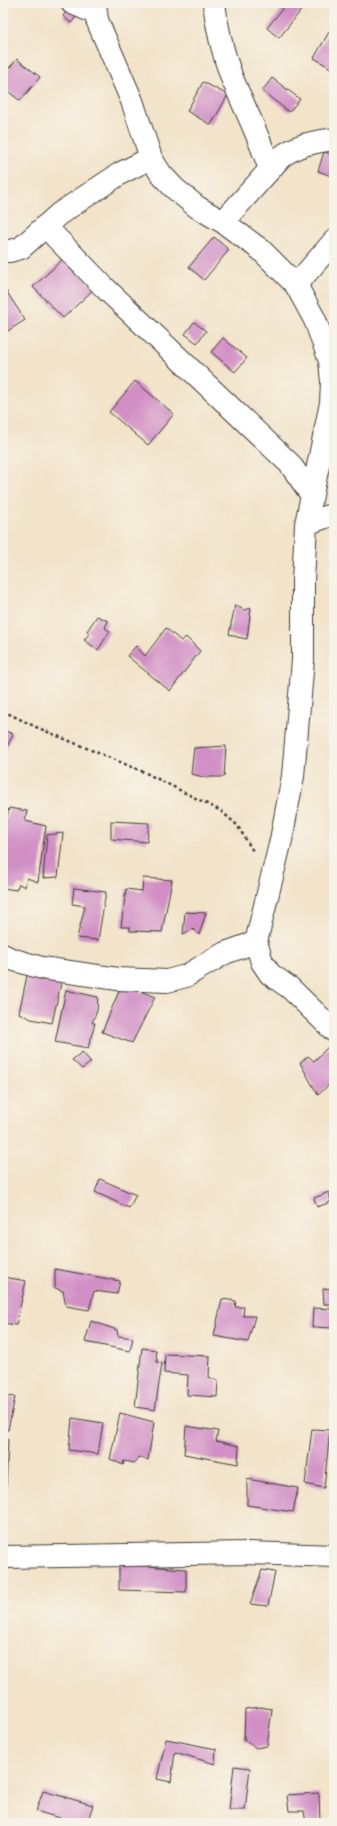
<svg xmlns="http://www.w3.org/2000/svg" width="337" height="1826" font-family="Mynerve,sans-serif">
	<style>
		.building { fill: #d18fc6 }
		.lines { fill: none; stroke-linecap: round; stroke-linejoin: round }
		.street-casing { stroke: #3c3a36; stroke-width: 24 }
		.path { stroke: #3c3a36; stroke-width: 2.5; stroke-dasharray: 3 3; stroke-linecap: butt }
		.street { stroke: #fff; stroke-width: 22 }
	</style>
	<rect width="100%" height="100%" fill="#f7f3e8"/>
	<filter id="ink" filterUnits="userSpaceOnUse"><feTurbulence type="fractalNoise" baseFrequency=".025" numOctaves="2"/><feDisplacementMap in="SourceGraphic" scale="8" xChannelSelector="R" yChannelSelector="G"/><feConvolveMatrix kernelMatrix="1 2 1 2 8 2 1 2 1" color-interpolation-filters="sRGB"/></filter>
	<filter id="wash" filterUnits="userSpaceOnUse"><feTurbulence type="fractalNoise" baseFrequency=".012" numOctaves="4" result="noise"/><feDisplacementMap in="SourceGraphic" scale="16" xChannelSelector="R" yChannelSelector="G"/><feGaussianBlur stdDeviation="0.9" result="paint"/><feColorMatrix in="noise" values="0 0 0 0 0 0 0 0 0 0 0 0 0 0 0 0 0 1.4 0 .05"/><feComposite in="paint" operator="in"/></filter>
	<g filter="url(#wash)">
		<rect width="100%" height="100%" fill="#f2e3c9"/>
		<g id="blocks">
			<!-- building -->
			<path class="building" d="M287 3H307L279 38 267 28Z
				M72 4 81 11 71 23 63 16Z
				M332 27 334 28V70L314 58Z
				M17 59 40 77 20 101 3 87V75Z
				M272 78 300 99 289 112 262 91Z
				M203 82 228 95 211 125 187 111Z
				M324 152 334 155V177L318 171Z
				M214 237 229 250 204 280 189 267Z
				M65 257 95 288 63 318 33 287Z
				M3 286 25 320 3 334Z
				M194 322 206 331 197 343 185 334Z
				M223 338 247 358 235 372 211 352Z
				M135 381 174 414 148 445 109 412Z
				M235 605 244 610 251 608 247 639 237 637 229 634Z
				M97 616 108 621 105 628 110 631 98 650 84 640 90 633 87 631Z
				M166 628 181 641 186 637 200 651 170 691 127 656 136 646 145 656Z
				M3 730 13 734 3 756Z
				M226 746 224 777H204L191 774 194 748Z
				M9 808 27 811 25 821 46 826 38 882 27 878 25 887 19 884 16 890 3 888V834Z
				M111 821 149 823 147 842 111 839Z
				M63 833 58 877 43 878 47 835Z
				M143 878 172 880 162 932 130 931V927H121L126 889 142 891Z
				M74 888 106 892 98 940 77 938 85 906 72 904Z
				M185 912 206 913 199 935 193 929 183 934Z
				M28 971 41 980 62 979 52 1023 31 1019 19 1013Z
				M122 984 155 997 132 1043 102 1032Z
				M66 990 98 997 97 1011 92 1023H95L88 1048 55 1042Z
				M328 1047 334 1054V1080L318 1095 300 1063 308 1056 314 1061Z
				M82 1052 91 1062 82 1069 72 1060Z
				M334 1164V1182H332L331 1165Z
				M100 1179 136 1195 129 1208 95 1192Z
				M329 1192 331 1202 317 1207 314 1198Z
				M55 1269 120 1281 117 1294 94 1291 89 1310 66 1306 63 1291 55 1288Z
				M3 1277 26 1281 16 1325 3 1323Z
				M334 1288V1304H324L323 1289Z
				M222 1299 236 1301 235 1307H244L243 1316H255L248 1342 214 1336Z
				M313 1308 334 1309V1328L312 1327Z
				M91 1321 117 1330 118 1336 133 1338 130 1351 85 1342Z
				M142 1348 156 1350 157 1362 162 1363 155 1410 135 1407Z
				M165 1354 210 1356 209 1377 218 1381 217 1397 187 1395 188 1375 164 1373Z
				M3 1395 15 1397 8 1430H3Z
				M120 1413 154 1422 148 1460 138 1457 135 1463 124 1461 123 1465 110 1459Z
				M72 1418 103 1423 98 1454 69 1450Z
				M186 1426 218 1431 216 1441 239 1446 238 1464 184 1454Z
				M312 1429 330 1430 324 1488 305 1484Z
				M3 1437 8 1438 6 1487H3Z
				M247 1479 298 1488 293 1512 247 1505Z
				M119 1564 186 1569V1592L119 1590Z
				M262 1570 275 1572 268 1606 250 1604Z
				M260 1707 272 1709 267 1746 256 1748 244 1740 245 1709Z
				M166 1739 216 1749 215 1764 175 1752 171 1782 157 1779Z
				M234 1766 250 1768 245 1810H229Z
				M43 1791 93 1805 87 1823H76L36 1811Z
				M319 1793 320 1823H306L304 1811H289L287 1795Z"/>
		</g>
	</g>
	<g filter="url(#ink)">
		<use href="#blocks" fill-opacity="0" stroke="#3c3a36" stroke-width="1"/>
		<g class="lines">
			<defs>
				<path id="street" d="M72 3 95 13
					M95 3 97 20 132 101 151 158 161 174 174 188 197 207 223 222 261 250 296 285 315 320 330 361 332 382 331 403 306 524 303 581V660L293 776 281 840 256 942 262 962 270 974 290 988 334 1031
					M214 3C217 29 223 54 232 78 245 109 260 138 270 170
					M223 222 281 157C298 144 314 142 334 139
					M45 226 105 288 290 464 311 494
					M3 251H10L21 248 59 214 121 173 151 158
					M296 285 334 241
					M306 524 334 514
					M3 955 11 959 42 968 118 979 167 981 186 976 225 953 256 942
					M3 1557 249 1553 334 1556"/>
			</defs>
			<!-- street casing -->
			<use href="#street" class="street-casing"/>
			<!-- path -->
			<path class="path" d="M3 711 36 727 144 772 221 811 237 825 253 851"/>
			<!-- street -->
			<use href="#street" class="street"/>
		</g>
	</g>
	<!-- margin -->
	<rect width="337" height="1826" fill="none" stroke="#f7f3e8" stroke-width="16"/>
</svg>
